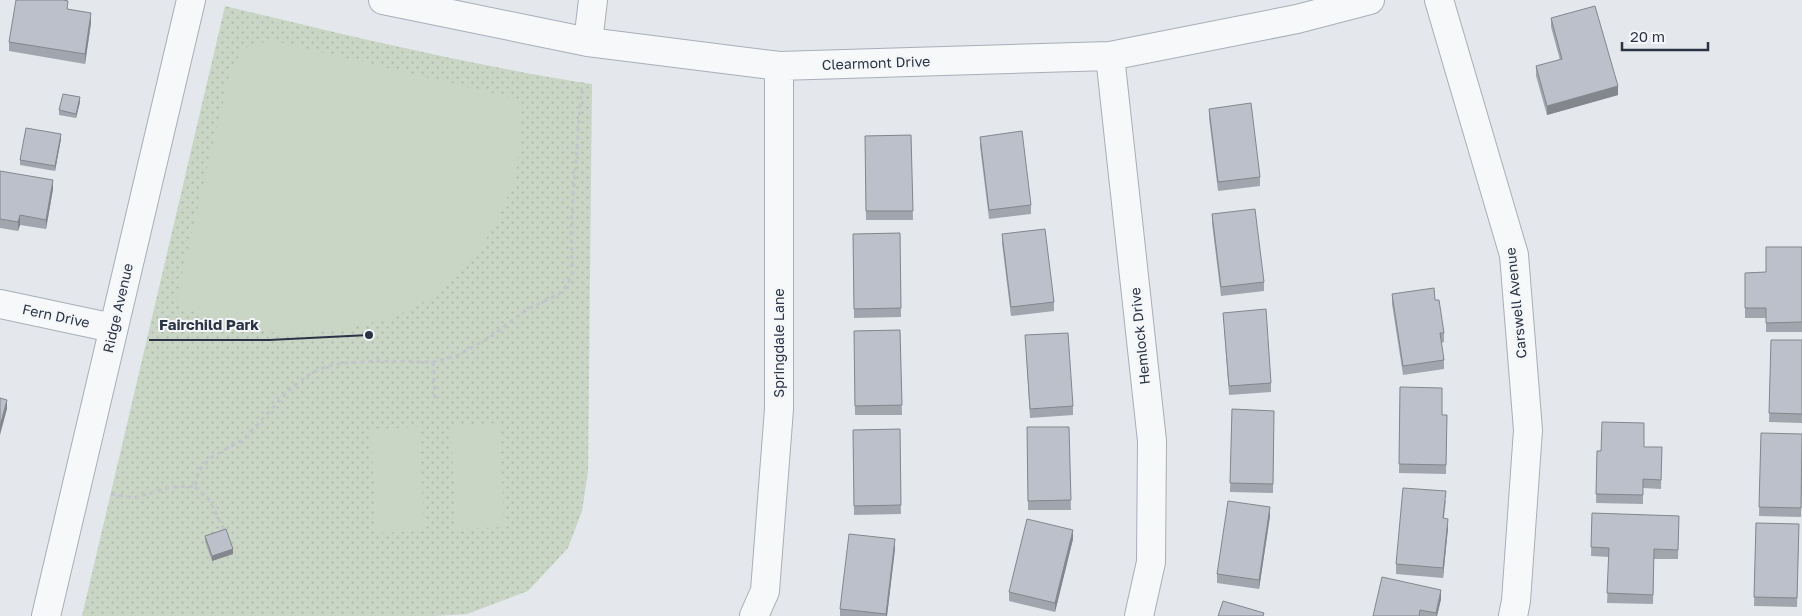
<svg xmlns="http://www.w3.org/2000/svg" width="1802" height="616" font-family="'Golos Text',sans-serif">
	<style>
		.park { fill: url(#park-dots) }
		.pitch { fill: #c9d6c5 }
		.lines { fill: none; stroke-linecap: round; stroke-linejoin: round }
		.street-casing { stroke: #a9aeb7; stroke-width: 30 }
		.path { stroke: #c2c5cb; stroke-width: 3; stroke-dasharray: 4 4; stroke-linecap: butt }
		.street { stroke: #f7f8fa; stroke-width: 28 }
		.wall { fill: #a1a5ae }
		.shaded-wall { fill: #83868d }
		.building { fill: #bbc0ca; stroke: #83868d }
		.labels { text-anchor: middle; stroke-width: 4; stroke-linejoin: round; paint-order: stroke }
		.street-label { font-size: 14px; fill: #2b3445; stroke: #f4f6f9 }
		.leader { fill: none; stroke: #2b3445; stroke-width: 2 }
		.callout-dot { fill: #2b3445; stroke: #f4f6f9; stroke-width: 2 }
		.callout-label { font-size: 15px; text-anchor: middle; font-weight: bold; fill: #2b3445; stroke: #f4f6f9; stroke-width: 4; stroke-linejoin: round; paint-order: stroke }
	</style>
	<defs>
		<pattern id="park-dots" width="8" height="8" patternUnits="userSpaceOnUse" patternTransform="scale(1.25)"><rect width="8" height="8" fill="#c9d6c5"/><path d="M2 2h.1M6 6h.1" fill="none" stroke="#adb8ab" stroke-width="1.8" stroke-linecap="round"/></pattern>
	</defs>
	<rect width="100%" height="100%" fill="#e4e7ec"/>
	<!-- park -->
	<path class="park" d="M225 6C347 35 469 65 592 84L588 472 582 511 568 548 528 591 467 614 435 616H82Z"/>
	<!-- pitch -->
	<path class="pitch" d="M271 40 522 100 521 135 515 180 495 225 472 261 439 294 394 317 338 331 283 334 227 325 175 304 232 64H236L240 52 257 41 270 45Z
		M500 423 504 527 456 529 451 426Z
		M420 427 424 531 376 533 371 429Z"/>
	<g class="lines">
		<defs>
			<path id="street" d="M383 0 588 42 779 66 1110 56 1297 19 1370 0
				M1439 0 1514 255 1528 430 1516 601 1513 616
				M588 42 593 0
				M1110 56 1152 441 1151 562 1139 616
				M0 304 113 328
				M46 616 191 0
				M754 616 765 591 779 409V66"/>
		</defs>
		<!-- street casing -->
		<use href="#street" class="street-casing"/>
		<!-- path -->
		<path class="path" d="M433 362 435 400
			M195 487 210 501 225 532
			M111 494 134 498 167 488 183 486 195 487 199 470 212 457 244 439 290 389 310 374 327 366 345 363 376 361 433 362 456 356 489 338 526 310 559 294 568 284 572 274 571 223 582 82"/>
		<!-- street -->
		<use href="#street" class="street"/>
	</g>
	<!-- wall -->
	<path class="wall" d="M68 9 91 23 85 64 9 51V42Z
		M1551 18 1618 95 1547 115 1536 76V66L1560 60 1551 27Z
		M80 102 76 118 59 115V110Z
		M1209 109 1260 177V186L1218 191 1209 118Z
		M911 135 913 220H866L865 136Z
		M980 137 1031 205V214L989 219 980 146Z
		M61 139 55 171 20 165V160Z
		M0 171 53 189 46 229 20 225 18 231 0 228Z
		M1212 214 1264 282V291L1221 296 1212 223Z
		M900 233 901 317 854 318 853 234Z
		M1002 234 1054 302V311L1011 316 1002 243Z
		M1802 247V332H1766V318H1745V273L1766 272Z
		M1392 294 1435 300 1444 333V342L1441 343 1444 360V369L1403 375 1392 304Z
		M1223 313 1271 383V392L1229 395Z
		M900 330 902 415H855L854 331Z
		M1025 335 1073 406V415L1030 418Z
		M1771 340H1802V423L1769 422Z
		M1400 387 1442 415H1447L1446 474 1399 473Z
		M1232 409 1274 411 1273 493 1230 492Z
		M1027 427H1069L1071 510H1028Z
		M900 429 901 514 854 515 853 430Z
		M1761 433 1802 485 1801 517 1759 516Z
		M1644 447H1662L1661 489 1643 488V504L1596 503 1597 451Z
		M1446 500 1444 518 1448 528 1443 578 1396 574V564Z
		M1592 513 1679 516 1678 559H1654L1653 604 1607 603 1609 557 1591 556Z
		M1270 516 1259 589 1217 583V574Z
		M1756 523 1799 524 1797 607 1754 606Z
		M205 536 233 554 212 561 205 541Z
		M1073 539 1055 612 1009 601V592Z
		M895 549 887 616H840V609Z
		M1441 599 1437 616H1373Z"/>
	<!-- shaded-wall -->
	<path class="shaded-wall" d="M91 13V23L85 64V54Z
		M1618 86V95L1547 115V106Z
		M80 97V102L76 118V114Z
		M61 134V139L55 171V166Z
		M53 180V189L46 229V220Z
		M20 215V225L18 231V222Z
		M7 400V409L0 435V426Z
		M1270 507V516L1259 589V580Z
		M1448 519V528L1443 578V568Z
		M1073 530V539L1055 612V603Z
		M895 539V549L887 616H886Z
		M233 549V554L212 561V556Z
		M1441 590V599L1437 616H1436Z"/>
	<!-- building -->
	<path class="building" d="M16 0H63L68 1 67 9 91 13 85 54 9 42Z
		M1595 6 1618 86 1547 106 1536 66 1562 59 1551 18Z
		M63 94 80 97 76 114 59 110Z
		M1251 103 1260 177 1218 182 1209 109Z
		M26 128 61 134 55 166 20 160Z
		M1022 131 1031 205 989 210 980 137Z
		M911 135 913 211H866L865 136Z
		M0 171 53 180 46 220 20 215 18 222 0 219Z
		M1255 209 1264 282 1221 287 1212 214Z
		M1045 229 1054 302 1011 307 1002 234Z
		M900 233 901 308 854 309 853 234Z
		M1766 247H1802V322L1766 323V308H1745V273L1766 272Z
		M1434 288 1435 300H1439L1444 333H1440L1444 360 1403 366 1392 294Z
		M1266 309 1271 383 1229 386 1223 313Z
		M900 330 902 405 855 406 854 331Z
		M1068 333 1073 406 1030 409 1025 335Z
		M1771 340H1802V414L1769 413Z
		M1400 387 1442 388V415H1447L1446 465 1399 464Z
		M0 398 7 400 0 426Z
		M1232 409 1274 411 1273 484 1230 483Z
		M1602 422 1644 423V447H1662L1661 480 1643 479V495L1596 494 1597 451H1601Z
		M1027 427H1069L1071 500 1028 501Z
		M900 429 901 505 854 506 853 430Z
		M1761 433 1802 434 1801 508 1759 507Z
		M1403 488 1446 491 1443 518 1448 519 1443 568 1396 564Z
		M1228 501 1270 507 1259 580 1217 574Z
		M1592 513 1679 516 1678 550 1654 549 1653 595 1607 593 1609 548 1591 547Z
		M1027 519 1073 530 1055 603 1009 592Z
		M1756 523 1799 524 1797 598 1754 597Z
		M226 529 233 549 212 556 205 536Z
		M849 534 895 539 886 614 840 609Z
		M1382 577 1441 590 1436 613 1420 610 1419 616H1373Z
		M1223 601 1264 613 1263 616H1218Z"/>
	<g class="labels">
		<!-- street labels -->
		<g class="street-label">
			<text transform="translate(876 63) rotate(-2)" y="5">Clearmont Drive</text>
			<text transform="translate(1516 303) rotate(-96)" y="5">Carswell Avenue</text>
			<text transform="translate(118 308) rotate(-77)" y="5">Ridge Avenue</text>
			<text transform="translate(56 316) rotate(12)" y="5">Fern Drive</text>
			<text transform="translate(1140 336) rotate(-96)" y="5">Hemlock Drive</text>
			<text transform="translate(779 343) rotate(-90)" y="5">Springdale Lane</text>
		</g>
	</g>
	<!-- callouts -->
	<path class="leader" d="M369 335L269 340H149"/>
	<circle class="callout-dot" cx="369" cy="335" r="5"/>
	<g class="callout-label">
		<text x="209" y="330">Fairchild Park</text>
	</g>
	<!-- scale -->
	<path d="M1622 42v8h86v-8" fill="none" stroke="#2b3445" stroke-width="2.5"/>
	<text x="1630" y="42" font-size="15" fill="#2b3445" stroke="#f4f6f9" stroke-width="4" paint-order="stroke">20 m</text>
</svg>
